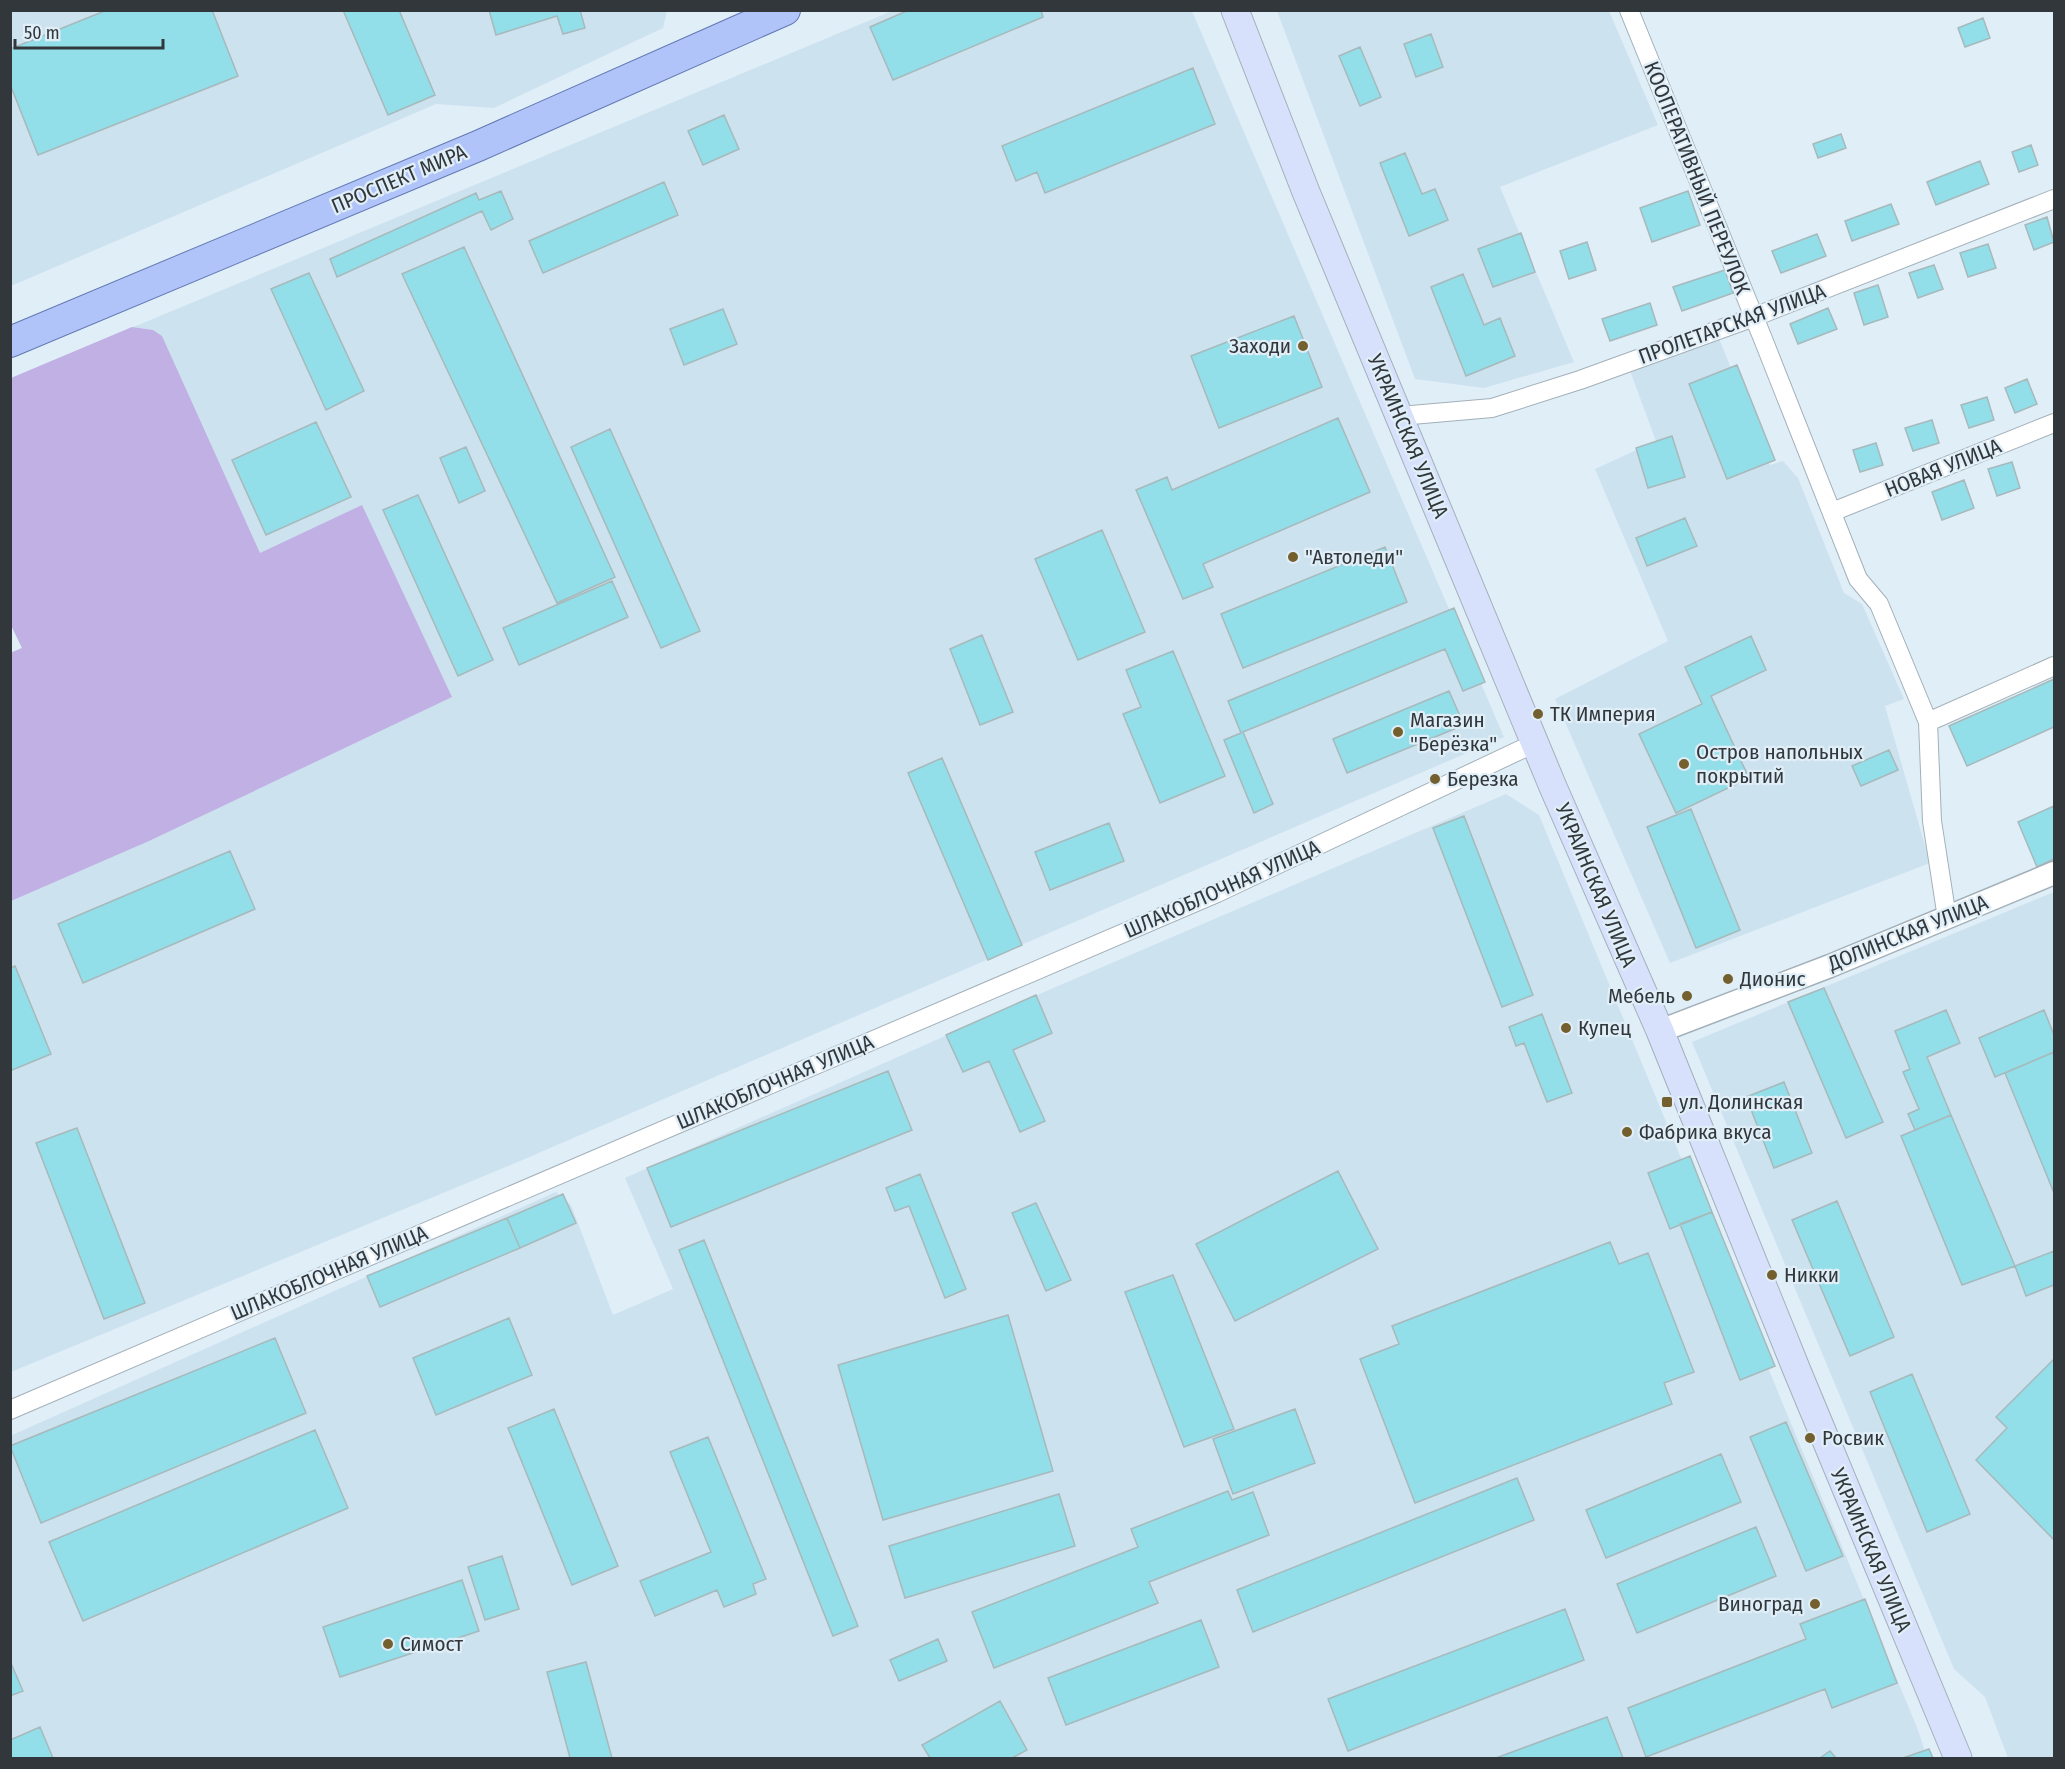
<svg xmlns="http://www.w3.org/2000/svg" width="2065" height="1769" font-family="'Fira Sans Condensed',sans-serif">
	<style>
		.built { fill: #cde2ef }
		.green { fill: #c0b0e4 }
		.building { fill: #92dee9; stroke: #a7b9bb; stroke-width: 1.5 }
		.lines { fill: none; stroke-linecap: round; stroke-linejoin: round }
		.minor-casing { stroke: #a2b0b9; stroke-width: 20 }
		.tertiary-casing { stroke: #a2b0b9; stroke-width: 25 }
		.secondary-casing { stroke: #a2b0b9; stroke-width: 29 }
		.primary-casing { stroke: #6279b4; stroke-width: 32 }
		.minor { stroke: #fff; stroke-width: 18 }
		.tertiary { stroke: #fff; stroke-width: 22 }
		.secondary { stroke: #d8e1fc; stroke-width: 27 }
		.primary { stroke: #b0c4f9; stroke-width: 30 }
		.poi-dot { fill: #74602f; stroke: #e0eef8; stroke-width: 2 }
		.labels { text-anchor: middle; stroke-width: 4.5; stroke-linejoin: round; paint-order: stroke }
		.street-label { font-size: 21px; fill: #32373b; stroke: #e0eef8 }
		.poi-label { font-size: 21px; fill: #32373b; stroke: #e0eef8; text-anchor: start }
	</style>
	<rect width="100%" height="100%" fill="#e0eef8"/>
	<!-- built -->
	<path class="built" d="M11 11H667L663 28 494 108 436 104 11 286Z
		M892 11H1192L1504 737 520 1161 11 1372 10 653 22 648 10 623 11 378Z
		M1277 11H1609L1658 125 1500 187 1574 362 1484 388 1415 379Z
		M1716 331 1770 465 1783 461 1798 478 1844 593 1862 604 1904 699 1885 706 1930 863 1670 963 1555 699 1668 641 1595 469 1656 441 1629 368Z
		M1506 794 1539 815 1918 1730 1927 1758H11L10 1436 556 1192 571 1205 613 1315 673 1289 625 1178 1051 989Z
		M2054 892V1758H2008L1985 1697 1954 1669 1692 1042Z"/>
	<!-- green -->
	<path class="green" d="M132 327 153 330 162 336 260 553 362 505 452 697 149 841 11 901 10 653 22 648 10 623 11 378Z"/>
	<!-- building -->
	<path class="building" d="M107 10H212L238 76 38 155 10 84V49Z
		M343 10H399L435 95 388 115Z
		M489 10H580L585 28 563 34 557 16 496 35Z
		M909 10H1041L1043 17 893 80 870 27Z
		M1983 18 1990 38 1965 47 1958 28Z
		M1431 34 1443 67 1416 77 1404 44Z
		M1360 47 1381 97 1360 106 1339 56Z
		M1193 68 1215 124 1045 193 1037 172 1016 181 1002 146Z
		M724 115 739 149 703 165 688 131Z
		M1841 134 1846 148 1818 158 1813 144Z
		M2031 145 2038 165 2019 172 2012 152Z
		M1405 153 1422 194 1435 189 1448 220 1409 236 1380 163Z
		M1980 161 1989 184 1936 205 1927 182Z
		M664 182 678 215 543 273 529 241Z
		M501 191 513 219 491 230 482 211 337 277 330 259 476 193 479 200Z
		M1688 191 1700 225 1652 242 1640 208Z
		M1891 204 1899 224 1852 241 1845 221Z
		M2047 217 2054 242 2034 250 2025 225Z
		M1521 233 1535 272 1493 287 1478 249Z
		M1817 234 1826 256 1781 273 1772 251Z
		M1587 242 1596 270 1569 279 1560 251Z
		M1988 244 1996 268 1968 277 1960 253Z
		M464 247 615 577 557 603 402 274Z
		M1934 265 1943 289 1918 298 1909 273Z
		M1725 270 1733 293 1682 311 1673 287Z
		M309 273 364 391 326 410 271 289Z
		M1463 274 1484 325 1500 318 1515 356 1466 376 1431 287Z
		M1878 285 1888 317 1864 325 1854 293Z
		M1650 303 1657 325 1610 341 1602 319Z
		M1828 308 1837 329 1798 344 1790 324Z
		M723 309 737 344 684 365 670 329Z
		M1294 316 1322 387 1219 428 1191 356Z
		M1737 365 1775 460 1727 479 1689 384Z
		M2027 379 2037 404 2015 413 2005 388Z
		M1987 397 1994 420 1969 428 1961 405Z
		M1338 418 1370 492 1203 564 1213 587 1183 599 1136 490 1167 477 1172 490Z
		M1932 420 1939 443 1913 451 1905 428Z
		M316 422 351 497 266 535 232 460Z
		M610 429 700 631 661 648 571 447Z
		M1672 436 1685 477 1648 488 1636 448Z
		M1876 443 1883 465 1860 472 1853 450Z
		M466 447 485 491 459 503 440 458Z
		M2012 462 2020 488 1997 496 1988 469Z
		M1964 480 1974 508 1942 520 1932 492Z
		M418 495 493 660 458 676 383 510Z
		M1685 518 1697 546 1647 566 1636 538Z
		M1102 530 1145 632 1078 660 1035 559Z
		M1385 547 1407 602 1243 668 1221 614Z
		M612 581 628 617 519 665 503 628Z
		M1454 608 1485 682 1463 691 1445 649 1243 732 1273 804 1254 813 1224 740 1241 733 1228 701Z
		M982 635 1013 712 980 725 950 649Z
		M1751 636 1766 670 1711 696 1749 778 1676 813 1639 734 1702 704 1685 667Z
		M1173 651 1225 776 1160 803 1123 714 1141 707 1126 670Z
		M2054 679V727L1967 766 1949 726Z
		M1449 691 1464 725 1347 773 1333 739Z
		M1889 750 1898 770 1861 786 1852 766Z
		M942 758 1022 945 988 960 908 773Z
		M2054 806V859L2037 867 2018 822Z
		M1691 809 1740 930 1696 948 1647 827Z
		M1464 816 1533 995 1502 1007 1433 828Z
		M1109 823 1124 861 1050 890 1035 852Z
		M230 851 255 909 83 983 58 924Z
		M15 966 51 1054 10 1071V968Z
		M1824 988 1883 1122 1846 1138 1788 1002Z
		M1036 995 1052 1033 1013 1050 1045 1121 1020 1132 989 1061 963 1072 946 1035Z
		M1946 1010 1960 1043 1927 1057 1951 1115 1915 1130 1908 1114 1919 1109 1903 1072 1910 1069 1895 1031Z
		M2044 1010 2054 1035V1052L1995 1077 1979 1038Z
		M1542 1014 1572 1093 1547 1102 1524 1043 1516 1046 1509 1027Z
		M2054 1052V1193L2005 1073Z
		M888 1071 912 1130 671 1227 647 1168Z
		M1784 1082 1812 1153 1774 1168 1746 1097Z
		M1951 1115 2015 1266 1962 1285 1901 1136Z
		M77 1128 145 1303 104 1319 36 1143Z
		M1690 1156 1712 1212 1670 1229 1648 1173Z
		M1338 1171 1378 1249 1235 1321 1196 1244Z
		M920 1174 966 1289 945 1298 909 1206 895 1211 886 1188Z
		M563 1194 576 1223 520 1248 507 1218Z
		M1837 1201 1894 1337 1850 1356 1792 1220Z
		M1036 1203 1071 1280 1046 1291 1012 1213Z
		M1712 1212 1775 1366 1740 1380 1680 1224Z
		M507 1218 520 1248 380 1307 367 1276Z
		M704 1240 858 1626 833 1636 679 1250Z
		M1610 1242 1619 1264 1648 1253 1694 1372 1664 1383 1672 1404 1415 1503 1360 1359 1399 1344 1392 1326Z
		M2054 1251V1285L2026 1296 2015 1266Z
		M1173 1275 1234 1429 1184 1447 1125 1292Z
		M1008 1315 1053 1471 883 1520 838 1365Z
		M509 1318 532 1375 436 1415 413 1358Z
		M275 1338 306 1413 41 1523 10 1446Z
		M2054 1359V1540L1976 1460 2007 1428 1996 1417Z
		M1912 1374 1970 1514 1927 1532 1870 1392Z
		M554 1409 618 1566 572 1585 508 1428Z
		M1295 1409 1315 1463 1233 1494 1213 1439Z
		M1786 1422 1843 1556 1806 1571 1750 1437Z
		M315 1430 348 1508 83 1621 49 1542Z
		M708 1437 766 1579 753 1584 756 1594 724 1607 717 1590 655 1616 640 1581 711 1552 670 1452Z
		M1721 1454 1741 1502 1606 1558 1586 1510Z
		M1517 1478 1534 1520 1253 1632 1237 1590Z
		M1228 1491 1232 1500 1253 1492 1269 1535 1149 1582 1158 1603 994 1668 972 1612 1138 1547 1131 1529Z
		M1059 1494 1075 1546 905 1598 889 1546Z
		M1756 1527 1776 1576 1637 1633 1617 1584Z
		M502 1556 519 1609 485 1620 468 1567Z
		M462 1580 479 1631 340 1677 323 1627Z
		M1865 1599 1897 1683 1832 1708 1825 1689 1646 1757 1628 1708 1806 1639 1800 1624Z
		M1565 1609 1584 1660 1348 1751 1328 1699Z
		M1201 1620 1219 1667 1066 1725 1048 1678Z
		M938 1639 947 1661 899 1681 890 1660Z
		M10 1661 23 1691 10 1696Z
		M586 1662 612 1758H570L547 1672Z
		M1000 1701 1027 1750 1012 1758H930L922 1745Z
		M1607 1717 1623 1758H1496Z
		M40 1727 53 1758H10V1740Z
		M1929 1749 1933 1758H1903Z
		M1830 1751 1836 1758H1820Z"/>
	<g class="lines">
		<defs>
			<path id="minor" d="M1629 10 1763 339 1858 579 1879 604 1928 722 1932 821 1947 918
				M1400 416 1492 408 1580 380 1754 317 2054 199
				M1832 512 2054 423
				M1928 722 2054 666
				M10 1410 1217 893 1535 743"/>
			<path id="tertiary" d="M1660 1031 1830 966 2054 873"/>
			<path id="secondary" d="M1235 10 1306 192 1553 787 1660 1031 1798 1373 1958 1758"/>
			<path id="primary" d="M10 342 478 146 785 10"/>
		</defs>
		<!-- minor casing -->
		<use href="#minor" class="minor-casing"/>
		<!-- tertiary casing -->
		<use href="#tertiary" class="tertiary-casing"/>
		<!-- secondary casing -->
		<use href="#secondary" class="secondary-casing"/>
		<!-- primary casing -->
		<use href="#primary" class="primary-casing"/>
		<!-- minor -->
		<use href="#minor" class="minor"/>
		<!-- tertiary -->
		<use href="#tertiary" class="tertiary"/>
		<!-- secondary -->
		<use href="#secondary" class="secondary"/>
		<!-- primary -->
		<use href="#primary" class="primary"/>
	</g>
	<!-- markers -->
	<g class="poi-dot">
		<circle cx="1303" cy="346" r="6"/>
		<circle cx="1293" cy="557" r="6"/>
		<circle cx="1538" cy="714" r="6"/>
		<circle cx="1398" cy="732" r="6"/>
		<circle cx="1684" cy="764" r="6"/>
		<circle cx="1435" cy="779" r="6"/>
		<circle cx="1728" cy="979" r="6"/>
		<circle cx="1687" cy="996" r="6"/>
		<circle cx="1566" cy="1028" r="6"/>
		<rect x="1661" y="1096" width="12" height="12" rx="3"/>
		<circle cx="1627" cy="1132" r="6"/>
		<circle cx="1772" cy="1275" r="6"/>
		<circle cx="1810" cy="1438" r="6"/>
		<circle cx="1815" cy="1604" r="6"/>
		<circle cx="388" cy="1644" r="6"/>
	</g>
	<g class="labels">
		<!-- street labels -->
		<g class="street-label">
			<text transform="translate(1697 178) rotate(68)" y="7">КООПЕРАТИВНЫЙ ПЕРЕУЛОК</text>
			<text transform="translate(399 179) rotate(-23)" y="7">ПРОСПЕКТ МИРА</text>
			<text transform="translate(1732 324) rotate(-20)" y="7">ПРОЛЕТАРСКАЯ УЛИЦА</text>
			<text transform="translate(1408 436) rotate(67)" y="7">УКРАИНСКАЯ УЛИЦА</text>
			<text transform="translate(1943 468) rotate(-22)" y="7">НОВАЯ УЛИЦА</text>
			<text transform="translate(1596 885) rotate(67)" y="7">УКРАИНСКАЯ УЛИЦА</text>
			<text transform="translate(1222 889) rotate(-24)" y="7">ШЛАКОБЛОЧНАЯ УЛИЦА</text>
			<text transform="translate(1908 933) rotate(-22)" y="7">ДОЛИНСКАЯ УЛИЦА</text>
			<text transform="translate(775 1082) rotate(-23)" y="7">ШЛАКОБЛОЧНАЯ УЛИЦА</text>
			<text transform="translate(329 1273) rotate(-23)" y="7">ШЛАКОБЛОЧНАЯ УЛИЦА</text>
			<text transform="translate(1871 1550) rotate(67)" y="7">УКРАИНСКАЯ УЛИЦА</text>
		</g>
		<!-- poi labels -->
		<g class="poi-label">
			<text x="1291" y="353" text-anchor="end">Заходи</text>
			<text x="1305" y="564">"Автоледи"</text>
			<text x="1550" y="721">ТК Империя</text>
			<text x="1410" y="727">Магазин<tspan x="1410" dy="24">"Берёзка"</tspan></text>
			<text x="1696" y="759">Остров напольных<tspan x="1696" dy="24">покрытий</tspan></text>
			<text x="1447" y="786">Березка</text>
			<text x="1740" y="986">Дионис</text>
			<text x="1675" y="1003" text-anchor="end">Мебель</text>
			<text x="1578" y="1035">Купец</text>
			<text x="1679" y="1109">ул. Долинская</text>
			<text x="1639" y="1139">Фабрика вкуса</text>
			<text x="1784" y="1282">Никки</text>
			<text x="1822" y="1445">Росвик</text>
			<text x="1803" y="1611" text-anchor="end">Виноград</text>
			<text x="400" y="1651">Симост</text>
		</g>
	</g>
	<!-- border -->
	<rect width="2065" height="1769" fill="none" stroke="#32373b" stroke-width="24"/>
	<!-- scale -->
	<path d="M15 39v9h148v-9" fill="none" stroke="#32373b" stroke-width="3"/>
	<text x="24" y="39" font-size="18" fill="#32373b" stroke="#e0eef8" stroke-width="4.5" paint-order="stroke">50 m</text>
</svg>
